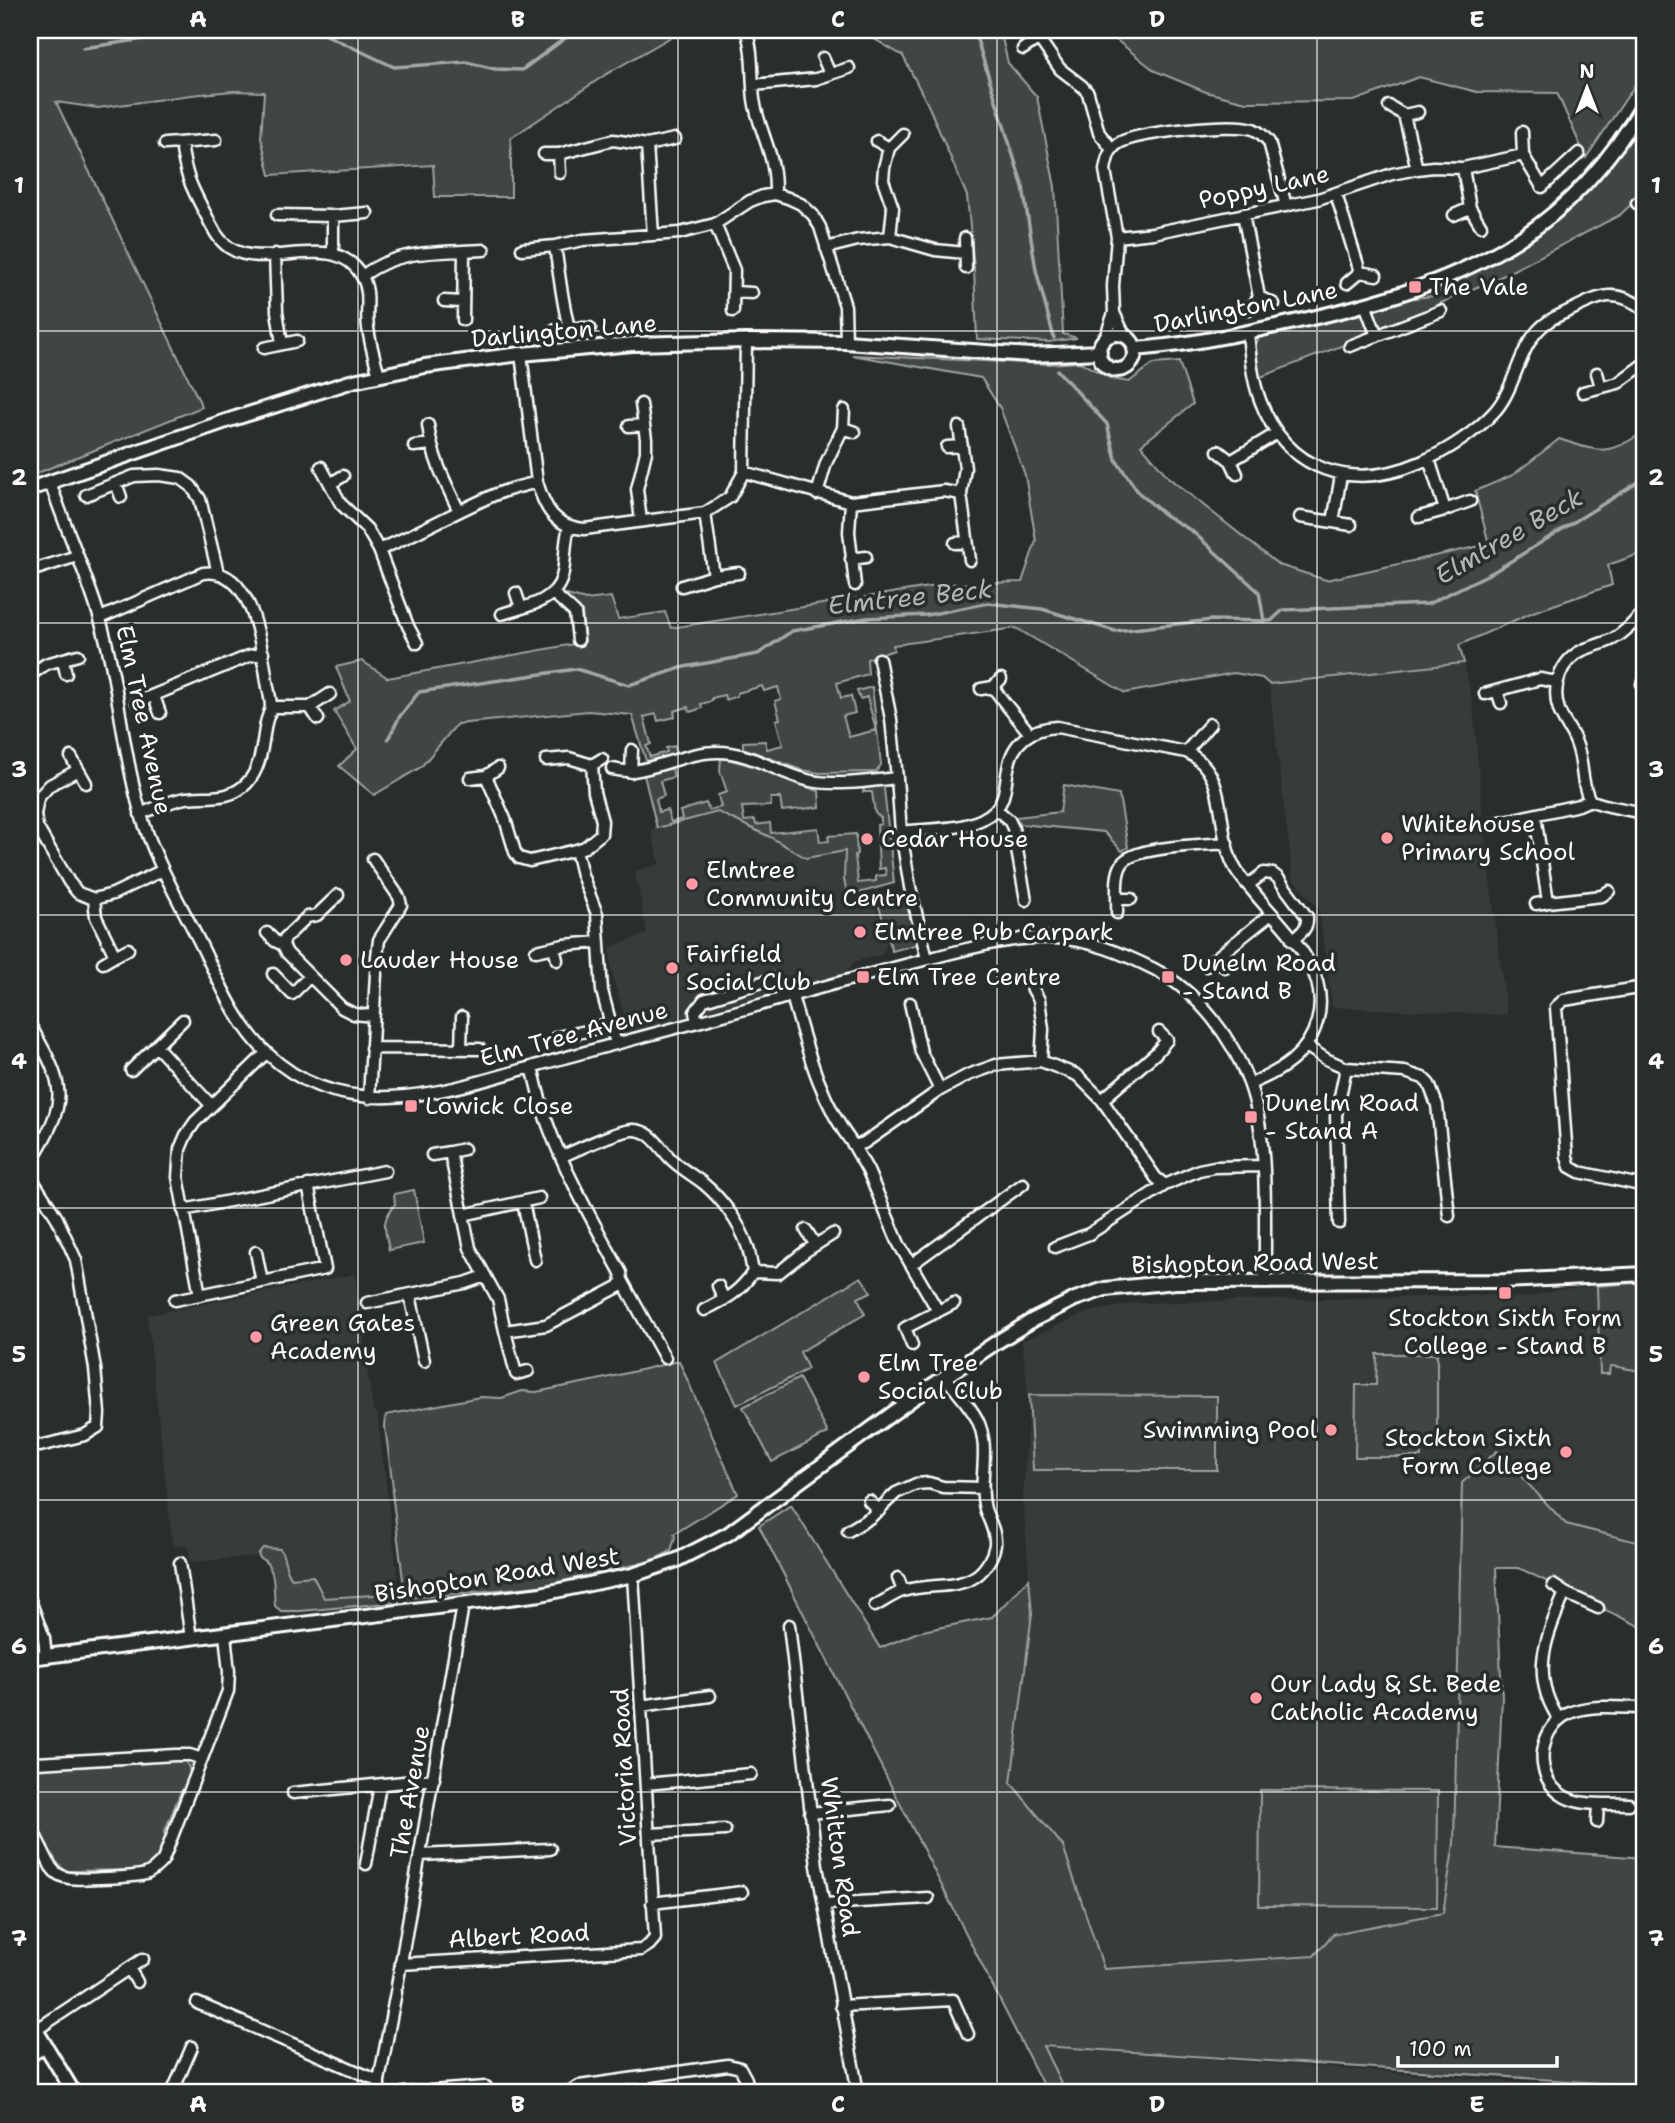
<svg xmlns="http://www.w3.org/2000/svg" width="1675" height="2123" font-family="'Shantell Sans',sans-serif">
	<style>
		.built { fill: #373a3b }
		.green { fill: #414445; stroke: #a0a2a2; stroke-width: 2 }
		.lines { fill: none; stroke-linecap: round; stroke-linejoin: round }
		.stream { stroke: #a6a7a7; stroke-width: 3.5 }
		.minor-casing { stroke: #fff; stroke-width: 15 }
		.tertiary-casing { stroke: #fff; stroke-width: 18 }
		.minor { stroke: #2a2d2e; stroke-width: 10 }
		.tertiary { stroke: #2a2d2e; stroke-width: 12 }
		.grid { fill: none; stroke: #fff; stroke-width: 2; stroke-opacity: 0.55 }
		.poi-dot { fill: #ff9aa2; stroke: #2a2d2e; stroke-width: 2.5 }
		.labels { text-anchor: middle; stroke-width: 7; stroke-linejoin: round; paint-order: stroke }
		.street-label { font-size: 24px; fill: #fff; stroke: #2a2d2e }
		.poi-label { font-size: 24px; fill: #fff; stroke: #2a2d2e; text-anchor: start }
		.water-label { font-size: 26px; font-style: italic; fill: #b4b6b6; stroke: #2a2d2e }
		.neatline { fill: none; stroke: #fff; stroke-width: 2.5 }
		.grid-label { font-size: 23px; text-anchor: middle; font-weight: bold; fill: #fff }
	</style>
	<rect width="100%" height="100%" fill="#2a2d2e"/>
	<filter id="ink" filterUnits="userSpaceOnUse"><feTurbulence type="fractalNoise" baseFrequency=".0143" numOctaves="2"/><feDisplacementMap in="SourceGraphic" scale="14" xChannelSelector="R" yChannelSelector="G"/><feConvolveMatrix kernelMatrix="1 2 1 2 8 2 1 2 1" color-interpolation-filters="sRGB"/></filter>
	<g filter="url(#ink)">
		<!-- built -->
		<path class="built" d="M1464 663 1473 705 1484 831 1507 1015 1332 1007 1319 909 1293 879 1269 684Z
			M717 812 770 837 806 858 845 851 844 880 853 910 875 904 887 945 881 955 854 962 845 974 629 1033 611 969 610 947 647 934 635 871 660 864 651 830Z
			M355 1274 373 1411 377 1412 401 1603 278 1615 271 1555 190 1562 188 1546H173L147 1315Z
			M1645 1282V1576L1486 1516 1495 1847 1443 1913 1333 1934 1314 1956 1104 1969 1063 1846 1011 1783 1032 1613 1023 1497 1029 1402 1022 1341 1086 1313 1136 1303 1492 1295 1505 1298 1529 1297 1558 1290Z
			M1042 2046 1645 2092V2093H1066Z"/>
		<!-- green -->
		<path class="green" d="M30 30H683L605 75 511 138V197H435L433 165 270 175 261 138 264 92 233 91 191 95 98 108 56 102 202 407 30 476Z
			M859 30H1000L1008 63 1037 97 1055 187 1063 334 1077 338 1049 342 977 339 974 268 967 196 929 107 903 56Z
			M1104 30H1645V70L1586 158 1557 93 1477 92 1419 77 1354 101 1246 102 1206 92 1155 71Z
			M1636 137 1645 139V191L1620 215 1502 276 1434 306 1430 311 1382 330 1377 328 1373 315 1376 307 1404 299 1433 296 1473 271 1514 251 1537 236 1564 214 1592 186 1629 140Z
			M1357 312 1364 314 1368 328 1367 336 1258 378 1254 347 1259 338Z
			M852 355 1049 364 1080 362 1112 379 1129 382 1153 364 1179 362 1193 404 1141 445 1169 478 1279 565 1326 580 1489 544 1475 491 1513 475 1559 439C1601 453 1607 456 1645 431V552L1608 565 1612 585 1533 612 1459 645 1464 663 1269 684 1262 678 1234 673 1125 693 1016 628 893 645 894 650 867 659 868 674 837 683 841 698 851 696 855 713 843 716 849 737 876 730 867 697 860 699 857 691 872 687 881 765 876 772 820 773 801 770 743 748V742L765 741 767 749 783 745 776 720 780 719 775 701 781 699 778 687 764 691 762 686 737 693V696L726 700 724 695 712 698V701L701 704 702 708 690 712 688 707 674 711 675 717 658 721 656 714 644 717 651 744 646 746 650 757 667 752 666 748 675 746 676 754 646 761 632 715 588 711 457 724 421 767 374 795 339 766 357 749 334 711 350 701 336 667 362 661 388 678 585 642 582 612 563 594 586 600 611 597 618 619 665 612 671 628 948 584 1022 582 1036 541 1025 475 1000 408 981 378Z
			M721 758C756 764 786 781 819 791L820 807 782 811 780 798H771V806L742 807 744 821 755 820 756 825 770 823 771 833 818 828 820 842 829 841 828 836 856 834 857 854 855 855 858 883 876 881V876L886 875 885 868 879 869 877 825 881 824V818L875 813 872 792H863L867 781 883 779 894 883 848 896 844 880 845 851 806 858 770 837 718 812 657 828 644 775 672 768 674 777 660 781 664 796 656 799 659 812 667 810 671 822 682 819 680 811 706 803 709 810 721 807 718 795 727 792 720 771Z
			M1064 785 1119 795 1128 847 1122 851 1104 832 1020 824 1016 817 1060 812Z
			M904 896 918 944 892 951 878 903Z
			M414 1190 424 1243 389 1250C385 1227 380 1223 395 1204L394 1194Z
			M861 1277 871 1292 858 1298 865 1314 800 1352 808 1369 737 1405 717 1363Z
			M1645 1282V1371C1633 1371 1623 1367 1610 1366L1609 1374H1600L1597 1286Z
			M1377 1354H1437V1438H1421V1457H1355L1356 1385H1376Z
			M679 1361 738 1494 674 1534 675 1537 671 1551 652 1561 540 1586 408 1598V1593L414 1589 405 1590 404 1587 392 1492 393 1487 385 1427 386 1415 480 1397 502 1398 522 1391 536 1392 597 1380Z
			M799 1378 828 1433 772 1462 743 1407Z
			M1029 1395 1217 1396V1470H1033Z
			M1497 1451 1566 1524 1645 1544V1629L1519 1568H1496L1502 1698 1495 1847 1644 1858 1642 1890 1645 1891V2086L1043 2046 1066 2093H1047L759 1526 791 1505 880 1648 918 1632 992 1617 1029 1579 1032 1613 1011 1783 1063 1846 1104 1969 1314 1956 1333 1934 1443 1913 1454 1843 1462 1483Z
			M263 1548 280 1549C286 1558 284 1569 292 1578L313 1576 324 1598 374 1595 390 1589H396L399 1594V1602L300 1611H281L275 1606C273 1589 277 1566 260 1558L258 1554Z
			M152 1759 184 1760C193 1769 190 1779 186 1790L181 1791 164 1833 166 1839 156 1859 147 1867 135 1870 68 1871 63 1869 52 1857 30 1812V1771C42 1766 61 1760 72 1767L150 1763Z
			M1260 1790 1438 1791 1437 1907 1259 1906Z"/>
		<g class="lines">
			<!-- stream -->
			<path class="stream" d="M316 30 394 67 466 62 495 69 522 70 576 30
				M974 30 1023 187 1036 270 1054 338
				M83 48 206 30
				M1057 370 1107 424 1116 460 1139 493 1165 515 1192 531 1259 592 1264 621
				M388 739 400 716 419 692 576 669 629 685 684 667 758 654 792 631 866 618 927 615 988 603 1042 609 1115 631 1212 620 1271 621 1283 610 1428 604 1495 571 1645 478"/>
			<defs>
				<path id="minor" d="M746 30C754 52 751 76 754 99 757 123 769 144 773 167 775 176 775 185 775 194
					M1033 30 1060 69 1082 86 1088 93 1099 133 1112 149
					M1023 49 1039 38
					M823 58 830 74
					M753 85 816 79 849 68
					M1389 106 1404 115 1418 112
					M1404 115 1417 169
					M1632 124 1645 132
					M1522 132 1523 155 1542 187 1579 153
					M877 141 889 148 903 134
					M181 143C185 174 190 185 205 213 212 226 217 240 230 248 266 272 334 229 361 275 372 292 365 310 368 328 370 344 375 360 379 375
					M165 144 216 140
					M647 145 675 139
					M889 148 884 168 883 180 893 208 890 237
					M544 154H559L613 140 647 145 653 235
					M559 154 560 173
					M1463 168 1470 208 1481 226
					M1336 194 1360 272
					M1637 203 1645 202
					M1243 214 1259 297 1249 310
					M277 215 333 216 367 213
					M1454 215 1470 208
					M333 216V254
					M715 224 734 270 733 311
					M1117 237 1153 233 1318 199 1392 174 1417 169 1433 167 1463 168 1523 155
					M965 238 966 268
					M826 248 858 240 890 237 935 250 965 253
					M522 249 555 246 583 240 680 233 715 224 750 201 763 196 775 194 788 198 801 204 813 215 820 227 845 306 846 342
					M275 254 277 311 282 344
					M362 276C400 248 439 253 484 250
					M1347 283 1360 272 1376 275
					M734 292 752 293
					M1259 297 1274 304
					M444 301 463 302
					M1365 304 1377 336
					M1114 313 1125 336
					M463 320 464 252
					M569 328H590
					M552 331 569 328C562 301 559 273 555 246
					M1248 332C1250 355 1252 379 1260 400 1287 472 1352 492 1421 462 1447 451 1476 432 1495 411 1518 385 1518 341 1549 321 1556 316 1565 313 1573 309 1601 295 1618 288 1645 310
					M1104 341 1114 313 1113 286 1117 237 1105 170C1107 159 1109 149 1119 143 1138 132 1233 122 1253 129 1260 132 1264 136 1269 142L1286 206
					M1350 346 1441 311
					M264 348 297 341
					M521 354 537 482C545 509 554 526 584 529L705 513 730 497 744 472 746 341
					M1597 373 1601 387
					M1583 392 1618 383 1645 363
					M428 425C432 457 445 482 459 511
					M629 426 644 425
					M843 428 855 432
					M414 446 431 444
					M947 447 962 446
					M1218 451 1231 461 1277 433
					M1231 461 1237 474
					M321 467 341 504 367 529 379 550
					M744 472 851 502 944 491 961 494 965 468 959 427
					M50 482C65 527 85 570 99 616 119 680 121 747 140 811 154 860 181 904 203 949 221 986 238 1026 268 1054 345 1127 448 1091 538 1065 617 1043 697 1023 777 1000 825 986 874 973 924 960 966 949 1010 936 1055 938 1090 940 1122 953 1154 969 1198 992 1232 1037 1249 1083 1270 1140 1264 1221 1265 1282
					M116 483 121 497
					M330 484 343 476
					M817 494 826 463 843 428 844 410
					M961 494 970 560
					M86 495 134 476 159 475 180 478 191 486 200 499 218 573
					M851 502 849 532 855 585
					M1445 510 1470 501
					M705 513 714 576
					M1300 517 1333 522 1341 475
					M1419 517 1445 510 1429 459
					M641 521 637 489 646 452V439L641 404
					M1333 522 1351 525
					M955 543 967 542
					M851 559 866 557
					M30 571 77 556
					M682 586 714 576 739 573
					M516 593 521 608
					M553 593 575 613 578 640
					M502 614C523 607 555 603 562 577 566 561 564 544 569 527
					M100 618 203 573C251 565 261 642 266 675 267 685 271 698 271 707 270 712 267 718 266 723 262 743 262 767 247 783 228 803 204 794 181 799 167 802 153 809 140 814
					M417 643 408 626 379 550C418 533 455 512 494 495 508 489 523 486 537 482
					M879 659 891 719 897 778 901 832 910 887 927 959
					M63 660 66 674
					M30 675 46 664 78 655
					M1642 684 1645 683
					M993 687 1001 679
					M981 689 993 687C1004 704 1018 718 1030 734
					M1497 691 1501 703
					M1485 694 1540 679 1557 682
					M154 696 160 713
					M137 702 249 656 263 653
					M271 707H310L330 694
					M310 707 318 719
					M1186 752 1210 724
					M71 757 86 783
					M546 760 569 758 592 765 602 759
					M498 768 486 776 505 819 515 852 519 858 530 861 576 850 585 847 601 834 602 821 594 792 592 765
					M612 769C619 770 627 772 633 771 662 767 688 752 718 752 752 752 778 774 811 781 838 786 870 781 897 778
					M78 770 50 785 38 798 35 815 37 827 69 882 78 893 94 899 113 894 163 870
					M631 772 632 750
					M470 778 486 776
					M1590 800C1580 783 1584 761 1576 743 1572 731 1563 722 1559 710 1551 687 1561 660 1583 650 1592 646 1603 644 1613 639 1626 632 1635 621 1645 610
					M996 809 1009 820 1013 828 1026 900
					M1535 815 1548 902 1602 896 1609 891
					M1491 824 1579 805 1590 800C1607 808 1627 808 1645 814
					M901 832C930 828 973 832 995 810 1006 799 1005 783 1008 769 1012 742 1031 728 1057 727L1186 752C1230 772 1215 827 1233 864 1237 874 1245 882 1252 890 1281 927 1333 969 1317 1022 1307 1056 1281 1071 1250 1084
					M576 850 582 875 597 914 602 991 616 1044
					M1248 885 1264 873 1273 874 1278 878 1307 917C1308 929 1301 933 1292 940
					M338 895 317 915 307 917 285 938 283 945 287 953 342 1008 354 1014 373 1016
					M94 899 96 917 115 956 128 949
					M1117 899H1131
					M1536 904 1548 902
					M1117 913C1118 898 1114 877 1122 864 1132 846 1205 845 1227 843
					M267 933 275 941 283 945
					M554 947 557 960
					M536 951 564 945 599 942
					M1217 957 1225 967
					M103 963 115 956
					M1206 966 1271 914
					M273 974 292 994 310 976
					M1026 977 1039 1000 1043 1029 1041 1061
					M1644 987 1564 1000 1556 1007 1567 1157 1570 1167 1579 1172 1645 1186
					M792 996C807 1049 820 1101 854 1146L864 1143 940 1090 968 1075 996 1065 1041 1061 1077 1075 1102 1100 1156 1178 1165 1185 1199 1170 1214 1167 1263 1166
					M910 1003 921 1052 940 1090
					M697 1022 695 1012 704 1000 772 979 781 987 785 998
					M30 1025C67 1089 69 1100 30 1163
					M557 1037 587 1031 610 1022
					M156 1046 211 1105
					M1306 1046 1326 1059 1346 1068 1405 1072 1423 1078 1429 1084 1437 1105 1449 1216
					M371 1048 480 1049
					M461 1048 462 1017
					M131 1070 183 1020
					M369 1098 377 956 379 940 401 905 399 897 373 859
					M1102 1100 1156 1053 1167 1040 1159 1032
					M854 1146 868 1171 899 1244 938 1311
					M450 1152 464 1149
					M432 1155 450 1152 470 1248 498 1299 505 1331 546 1325 620 1286 622 1280 621 1273C595 1225 567 1177 548 1125 541 1107 537 1086 532 1067
					M561 1157C579 1149 613 1132 632 1130 650 1129 659 1146 669 1157 679 1168 693 1175 704 1184 722 1199 739 1222 747 1245 750 1253 751 1263 753 1272
					M30 1176 57 1218 76 1260 95 1368 99 1413 98 1427 85 1435 40 1446 30 1441
					M523 1202 535 1260
					M183 1210 385 1171
					M463 1215 539 1198
					M1339 1223 1336 1115 1346 1068
					M806 1230 815 1244
					M1055 1247 1089 1234 1165 1185
					M256 1252 262 1282
					M912 1264 1023 1184
					M622 1280 665 1358
					M718 1286 724 1300
					M200 1295 178 1177 180 1149 186 1135 195 1122 266 1053
					M410 1295 424 1361
					M175 1300 325 1269 308 1185
					M367 1303 465 1283 485 1276
					M704 1310C726 1299 739 1293 753 1272L778 1273 806 1251 833 1234
					M505 1331 516 1374 528 1371
					M912 1345 905 1328 954 1303
					M869 1501 879 1511
					M848 1531 871 1517 896 1493 916 1484 929 1483 943 1487 983 1488
					M180 1563 191 1638
					M898 1578 903 1591
					M1553 1585 1565 1593
					M30 1600 44 1638 46 1657
					M875 1606C884 1601 894 1594 903 1591 927 1583 955 1590 976 1576 986 1569 993 1556 995 1545 996 1531 989 1521 985 1509 977 1479 992 1450 977 1419 969 1404 955 1390 945 1376
					M789 1625 817 1866 858 2093
					M641 1706 710 1696
					M1559 1719C1529 1675 1546 1637 1565 1593L1598 1608
					M30 1765 37 1763 175 1755H190L202 1759
					M646 1784 751 1774
					M293 1793 434 1779
					M1629 1804C1607 1803 1585 1807 1565 1797 1530 1778 1538 1722 1575 1711 1596 1704 1623 1708 1645 1708
					M810 1813 890 1805
					M1597 1822 1598 1804
					M30 1825 51 1867C55 1873 61 1877 69 1878 80 1880 135 1877 146 1874 153 1871 158 1866 163 1860L228 1691 229 1672 225 1634
					M649 1834 725 1830
					M420 1855 550 1849
					M366 1864 380 1785
					M652 1903 742 1892
					M824 1904 928 1898
					M400 1964 641 1950 649 1945 655 1938 633 1575
					M129 1968 137 1982
					M397 1986 463 1605
					M197 2003 379 2081
					M841 2006 953 2000 968 2034
					M36 2030 143 1959
					M30 2057 45 2046
					M643 2077 647 2093
					M172 2093 192 2047
					M379 2093V2081L396 1992
					M403 2093 486 2087
					M567 2093 579 2086 728 2065 740 2068 746 2079 749 2093"/>
				<path id="tertiary" d="M1099 352a18 18 0 1 1 36 0a18 18 0 1 1-36 0Z
					M1134 349C1180 346 1226 337 1271 327 1353 310 1444 287 1516 241 1570 207 1613 157 1645 102
					M30 489 226 421 353 381 425 366 521 354 633 344 746 341 846 342 1031 355 1100 352
					M30 1658 541 1594 633 1575 677 1560 728 1534 912 1399 997 1342 1033 1320 1075 1299 1105 1289 1176 1282 1505 1281 1645 1274
					M30 2020 74 2093"/>
			</defs>
			<!-- minor casing -->
			<use href="#minor" class="minor-casing"/>
			<!-- tertiary casing -->
			<use href="#tertiary" class="tertiary-casing"/>
			<!-- minor -->
			<use href="#minor" class="minor"/>
			<!-- tertiary -->
			<use href="#tertiary" class="tertiary"/>
		</g>
	</g>
	<!-- grid -->
	<path class="grid" d="M358 30V2093M678 30V2093M997 30V2093M1317 30V2093M30 331H1645M30 623H1645M30 915H1645M30 1208H1645M30 1500H1645M30 1792H1645"/>
	<!-- markers -->
	<g class="poi-dot">
		<rect x="1408" y="280" width="14" height="14" rx="3.5"/>
		<circle cx="1387" cy="838" r="7"/>
		<circle cx="867" cy="839" r="7"/>
		<circle cx="692" cy="884" r="7"/>
		<circle cx="860" cy="932" r="7"/>
		<circle cx="346" cy="960" r="7"/>
		<circle cx="672" cy="968" r="7"/>
		<rect x="856" y="970" width="14" height="14" rx="3.5"/>
		<rect x="1161" y="970" width="14" height="14" rx="3.5"/>
		<rect x="404" y="1099" width="14" height="14" rx="3.5"/>
		<rect x="1244" y="1110" width="14" height="14" rx="3.5"/>
		<rect x="1498" y="1286" width="14" height="14" rx="3.5"/>
		<circle cx="256" cy="1337" r="7"/>
		<circle cx="864" cy="1377" r="7"/>
		<circle cx="1331" cy="1430" r="7"/>
		<circle cx="1566" cy="1452" r="7"/>
		<circle cx="1256" cy="1698" r="7"/>
	</g>
	<g class="labels">
		<!-- street labels -->
		<g class="street-label">
			<text transform="translate(1264 187) rotate(-12)" y="8">Poppy Lane</text>
			<text transform="translate(1246 307) rotate(-11)" y="8">Darlington Lane</text>
			<text transform="translate(564 331) rotate(-5)" y="8">Darlington Lane</text>
			<text transform="translate(144 720) rotate(78)" y="8">Elm Tree Avenue</text>
			<text transform="translate(574 1034) rotate(-15)" y="8">Elm Tree Avenue</text>
			<text transform="translate(1255 1263) rotate(-1)" y="8">Bishopton Road West</text>
			<text transform="translate(497 1575) rotate(-9)" y="8">Bishopton Road West</text>
			<text transform="translate(624 1767) rotate(-93)" y="8">Victoria Road</text>
			<text transform="translate(410 1792) rotate(-80)" y="8">The Avenue</text>
			<text transform="translate(840 1857) rotate(82)" y="8">Whitton Road</text>
			<text transform="translate(519 1936) rotate(-3)" y="8">Albert Road</text>
		</g>
		<!-- poi labels -->
		<g class="poi-label">
			<text x="1429" y="295">The Vale</text>
			<text x="1401" y="832">Whitehouse<tspan x="1401" dy="28">Primary School</tspan></text>
			<text x="881" y="847">Cedar House</text>
			<text x="706" y="878">Elmtree<tspan x="706" dy="28">Community Centre</tspan></text>
			<text x="874" y="940">Elmtree Pub Carpark</text>
			<text x="686" y="962">Fairfield<tspan x="686" dy="28">Social Club</tspan></text>
			<text x="360" y="968">Lauder House</text>
			<text x="1182" y="971">Dunelm Road<tspan x="1182" dy="28">- Stand B</tspan></text>
			<text x="877" y="985">Elm Tree Centre</text>
			<text x="1265" y="1111">Dunelm Road<tspan x="1265" dy="28">- Stand A</tspan></text>
			<text x="425" y="1114">Lowick Close</text>
			<text x="1505" y="1326" text-anchor="middle">Stockton Sixth Form<tspan x="1505" dy="28">College - Stand B</tspan></text>
			<text x="270" y="1331">Green Gates<tspan x="270" dy="28">Academy</tspan></text>
			<text x="878" y="1371">Elm Tree<tspan x="878" dy="28">Social Club</tspan></text>
			<text x="1317" y="1438" text-anchor="end">Swimming Pool</text>
			<text x="1552" y="1446" text-anchor="end">Stockton Sixth<tspan x="1552" dy="28">Form College</tspan></text>
			<text x="1270" y="1692">Our Lady &amp; St. Bede<tspan x="1270" dy="28">Catholic Academy</tspan></text>
		</g>
		<!-- water labels -->
		<g class="water-label">
			<text transform="translate(1509 536) rotate(-30)" y="9">Elmtree Beck</text>
			<text transform="translate(910 597) rotate(-6)" y="9">Elmtree Beck</text>
		</g>
	</g>
	<!-- margin -->
	<rect width="1675" height="2123" fill="none" stroke="#2a2d2e" stroke-width="77"/>
	<!-- north arrow -->
	<g transform="translate(1587 88)" stroke="#2a2d2e" stroke-width="5" paint-order="stroke">
	<path d="M0-5L12 26L0 18L-12 26Z" fill="#ffffff"/>
	<text y="-10" font-size="19" font-weight="bold" text-anchor="middle" fill="#ffffff">N</text>
	</g>
	<!-- scale -->
	<path d="M1398 2056v10h159v-10" fill="none" stroke="#ffffff" stroke-width="3.5"/>
	<text x="1409" y="2056" font-size="21" fill="#ffffff" stroke="#2a2d2e" stroke-width="5" paint-order="stroke">100 m</text>
	<rect x="38" y="38" width="1598" height="2046" class="neatline"/>
	<g class="grid-label">
		<text x="198" y="27">A</text>
		<text x="518" y="27">B</text>
		<text x="838" y="27">C</text>
		<text x="1157" y="27">D</text>
		<text x="1477" y="27">E</text>
		<text x="19" y="193">1</text>
		<text x="1656" y="193">1</text>
		<text x="19" y="485">2</text>
		<text x="1656" y="485">2</text>
		<text x="19" y="777">3</text>
		<text x="1656" y="777">3</text>
		<text x="19" y="1069">4</text>
		<text x="1656" y="1069">4</text>
		<text x="19" y="1362">5</text>
		<text x="1656" y="1362">5</text>
		<text x="19" y="1654">6</text>
		<text x="1656" y="1654">6</text>
		<text x="19" y="1946">7</text>
		<text x="1656" y="1946">7</text>
		<text x="198" y="2112">A</text>
		<text x="518" y="2112">B</text>
		<text x="838" y="2112">C</text>
		<text x="1157" y="2112">D</text>
		<text x="1477" y="2112">E</text>
	</g>
</svg>
